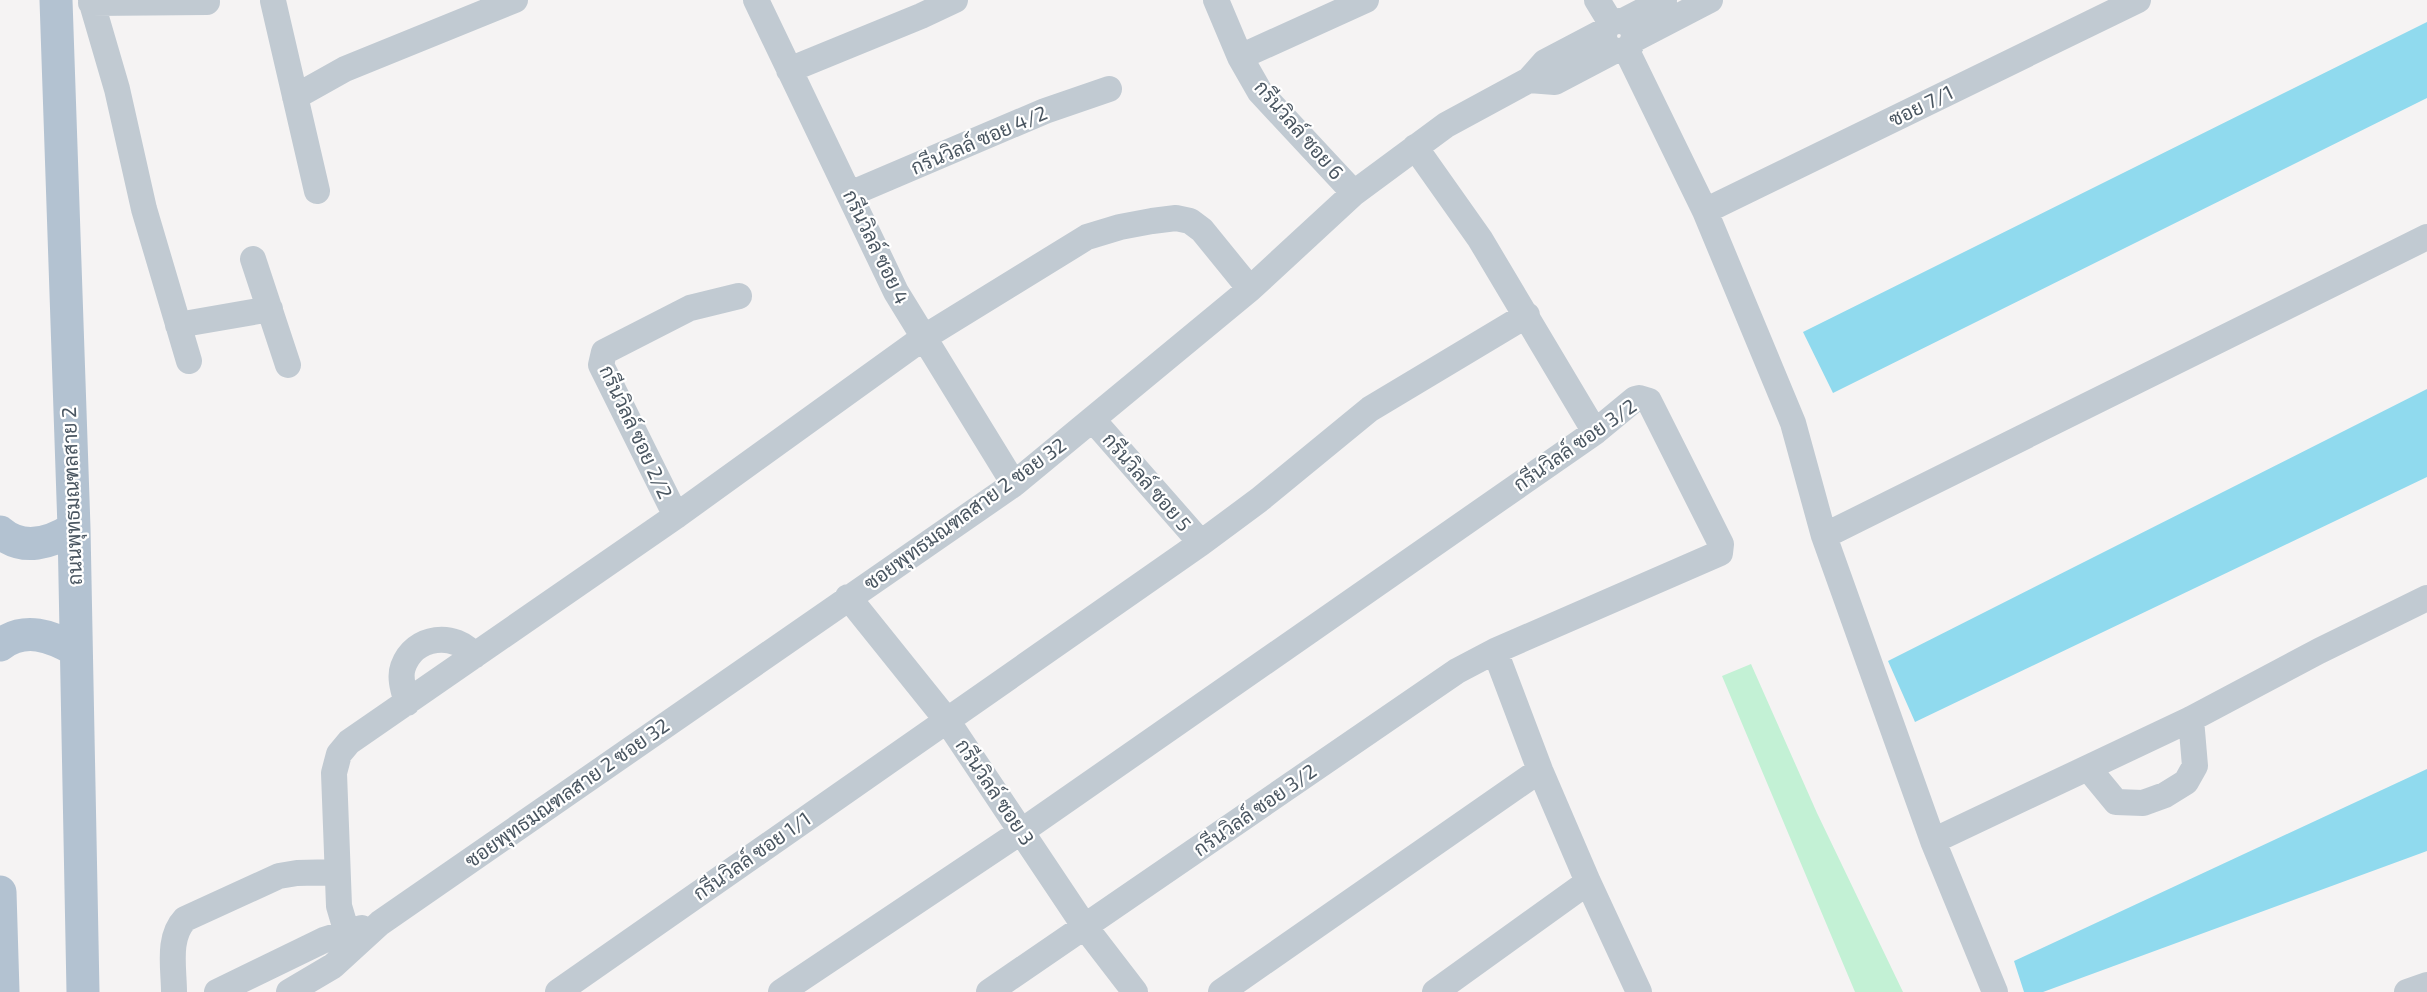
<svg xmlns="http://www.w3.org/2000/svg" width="2427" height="992" font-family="'Exo 2',Sarabun,sans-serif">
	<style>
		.green { fill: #c3f1d5 }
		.water { fill: #90daee }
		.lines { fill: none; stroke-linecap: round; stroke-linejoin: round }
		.minor { stroke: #c1cad2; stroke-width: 26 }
		.major { stroke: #b3c2d1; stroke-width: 33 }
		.labels { text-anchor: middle; stroke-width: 4.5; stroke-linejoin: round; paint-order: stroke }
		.street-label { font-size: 20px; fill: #4a5661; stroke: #fff }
	</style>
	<rect width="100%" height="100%" fill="#f5f3f3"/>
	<!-- green -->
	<path class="green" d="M1751 664 1817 813 1903 992H1855L1722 676Z"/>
	<!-- water -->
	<path class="water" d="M2427 22V98L1833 393 1803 332Z
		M2427 389V477L1915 722 1888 661Z
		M2427 769V851L2043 992H2024L2014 961Z"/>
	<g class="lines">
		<!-- minor -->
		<path class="minor" d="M91 0 117 89 144 209 189 361
			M756 0 896 292 1014 484
			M1216 0 1240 57 1260 92 1354 193
			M1597 0 1611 23
			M273 1 317 191
			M91 3 207 2
			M1604 36a15 15 0 1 1 30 0a15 15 0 1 1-30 0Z
			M1623 21 1664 0
			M1633 40 1710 0
			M1626 49 1705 211 1793 423 1824 536 1933 841 1995 992
			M1240 57 1366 0
			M789 70 921 16 955 0
			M1529 80 1555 82 1614 51
			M295 97 345 69 515 0
			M1415 147 1480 239 1595 432
			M850 194 1045 111 1109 89
			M1705 211 2138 0
			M253 259 288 365
			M178 325 270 309
			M1093 420 1201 543
			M676 516 601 365 604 352 690 308 739 296
			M1824 536 2427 237
			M848 597 946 719 1085 927 1135 992
			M1495 651 1540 770 1588 882 1639 992
			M407 703C404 692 399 678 403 667 414 635 456 631 474 656
			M2088 768 2116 802 2143 803 2165 795 2186 782 2195 766 2191 719
			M1933 841 2191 719 2319 651 2427 598
			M347 933 339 906 334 773 339 754 349 742 676 516 923 338 1087 237 1120 227 1152 221 1176 218 1190 221 1202 230 1250 289
			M174 992C174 968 167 938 185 919L279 876 297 873 337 872
			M217 992 324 940 362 928
			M289 992 333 966 380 923 1014 484 1250 289 1354 193 1446 125 1529 80 1545 62 1604 31
			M558 992 1201 543 1259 500 1370 409 1527 315
			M781 992 1022 831 1595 432 1635 399 1639 398 1649 401 1721 544 1720 553 1495 651 1457 671 989 992
			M1221 992 1540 770
			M1435 992 1588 882
			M2407 992 2427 985"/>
		<!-- major -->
		<path class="major" d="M56 0 74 528 83 992
			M0 532C23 552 51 543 74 528
			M0 645C25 626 51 636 76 650
			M0 892 3 992"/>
	</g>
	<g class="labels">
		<!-- street labels -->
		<g class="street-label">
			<text transform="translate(1921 106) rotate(-26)" y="7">ซอย 7/1</text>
			<text transform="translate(1299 130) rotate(49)" y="7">กรีนวิลล์ ซอย 6</text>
			<text transform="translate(979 140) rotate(-23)" y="7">กรีนวิลล์ ซอย 4/2</text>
			<text transform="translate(876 247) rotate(64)" y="7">กรีนวิลล์ ซอย 4</text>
			<text transform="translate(636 432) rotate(65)" y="7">กรีนวิลล์ ซอย 2/2</text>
			<text transform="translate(1575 445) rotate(-35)" y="7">กรีนวิลล์ ซอย 3/2</text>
			<text transform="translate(1147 482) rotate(49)" y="7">กรีนวิลล์ ซอย 5</text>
			<text transform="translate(72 496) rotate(-92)" y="7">ถนนพุทธมณฑลสาย 2</text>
			<text transform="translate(965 514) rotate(-36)" y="7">ซอยพุทธมณฑลสาย 2 ซอย 32</text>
			<text transform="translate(995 792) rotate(56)" y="7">กรีนวิลล์ ซอย 3</text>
			<text transform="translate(567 793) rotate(-35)" y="7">ซอยพุทธมณฑลสาย 2 ซอย 32</text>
			<text transform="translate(1255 810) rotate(-35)" y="7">กรีนวิลล์ ซอย 3/2</text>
			<text transform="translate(752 856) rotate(-35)" y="7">กรีนวิลล์ ซอย 1/1</text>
		</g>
	</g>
</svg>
